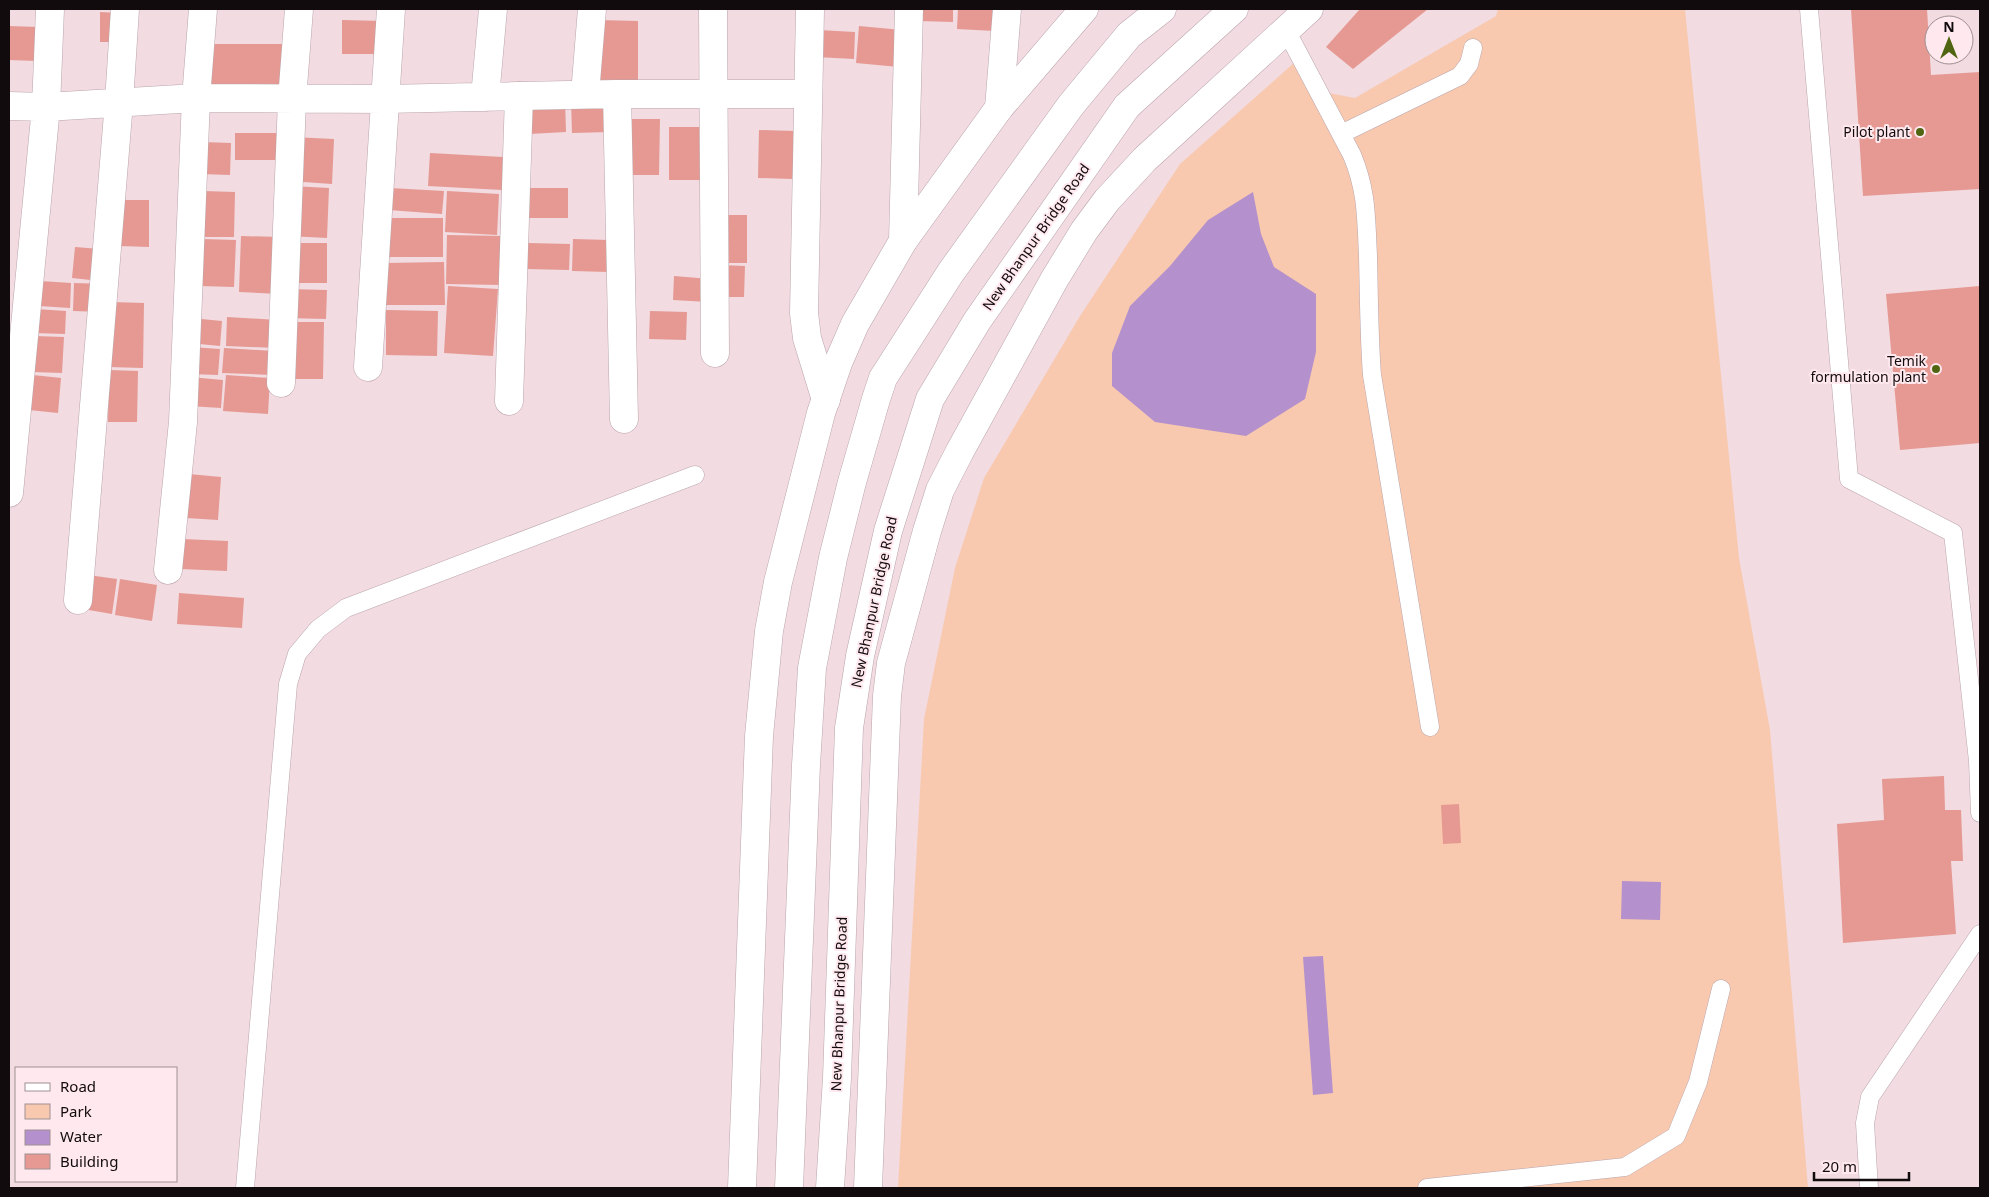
<svg xmlns="http://www.w3.org/2000/svg" width="1989" height="1197" font-family="'Noto Sans',sans-serif">
	<style>
		.green { fill: #f8c9af }
		.water { fill: #b491cc }
		.building { fill: #e59992 }
		.lines { fill: none; stroke-linecap: round; stroke-linejoin: round }
		.service-casing { stroke: #baa5ab; stroke-width: 19 }
		.minor-casing { stroke: #baa5ab; stroke-width: 29 }
		.tertiary-casing { stroke: #baa5ab; stroke-width: 29 }
		.service { stroke: #fff; stroke-width: 18 }
		.minor { stroke: #fff; stroke-width: 28 }
		.tertiary { stroke: #fff; stroke-width: 28 }
		.poi-dot { fill: #506511; stroke: #ffe9ee; stroke-width: 2 }
		.labels { text-anchor: middle; stroke-width: 4; stroke-linejoin: round; paint-order: stroke }
		.poi-label { font-size: 14px; fill: #120b0d; stroke: #ffe9ee; text-anchor: end }
		.street-label { font-size: 14px; fill: #120b0d; stroke: #ffe9ee }
	</style>
	<rect width="100%" height="100%" fill="#f2dbe1"/>
	<!-- green -->
	<path class="green" d="M1498 9H1685L1739 558 1770 730 1808 1188H898L924 719 955 568 984 478 1080 316 1180 164 1295 62 1318 91 1355 98 1496 16Z"/>
	<!-- water -->
	<path class="water" d="M1253 192 1261 234 1274 267 1316 294V352L1305 399 1246 436 1155 422 1112 386V353L1130 306 1170 266 1208 220Z
		M1622 881 1661 882 1660 920 1621 919Z
		M1323 956 1333 1093 1313 1095 1303 957Z"/>
	<!-- building -->
	<path class="building" d="M918 9H953V22L918 21Z
		M958 9H996L995 31 957 29Z
		M1360 9H1428L1353 69 1326 47Z
		M1851 9H1927L1931 75 1980 72V189L1863 196Z
		M100 12 119 13 118 42H100Z
		M342 20 383 21 382 54H342Z
		M598 20 638 21V80H598Z
		M9 26 38 27 37 61 9 60Z
		M859 26 902 30 899 67 856 63Z
		M818 30 855 32 854 59 816 57Z
		M208 44H289V85H208Z
		M565 100 566 132 529 134 528 102Z
		M609 100 610 132 572 133 571 101Z
		M627 119H660L659 175H626Z
		M669 127H710V180H669Z
		M759 130 795 131 793 179 758 178Z
		M235 133H283V160H235Z
		M292 137 334 139 332 184 289 181Z
		M201 142 231 143 230 175 200 174Z
		M430 153 503 157 502 190 428 186Z
		M291 186 329 188 327 238 289 236Z
		M390 188 444 191 442 214 389 210Z
		M525 188H568V218H525Z
		M203 191 235 192 234 237H202Z
		M447 191 499 194 497 235 445 232Z
		M121 200H149V247L120 246Z
		M721 215H747V263H721Z
		M388 218H443V257H387Z
		M447 235 502 236 501 285 446 284Z
		M241 236 281 237 279 294 239 292Z
		M202 239 236 240 234 287 200 286Z
		M573 239 609 240V272L572 271Z
		M288 243H327V283H288Z
		M528 243 570 244 569 270 527 269Z
		M75 247 112 250 109 282 72 278Z
		M444 262 445 305H386V263Z
		M719 265 745 266 744 297H719Z
		M674 276 710 279 708 302 673 300Z
		M40 281 71 283 70 308 39 306Z
		M74 283 105 284 104 312 73 311Z
		M448 286 498 289 493 356 444 353Z
		M1980 286V443L1900 450 1886 294Z
		M288 289 327 290 326 319 287 318Z
		M110 302 144 303 143 368 109 367Z
		M35 309 66 311 65 334 34 333Z
		M386 310 438 311 437 356 386 355Z
		M650 311 687 312 686 340 649 339Z
		M227 317 277 320 276 348 226 346Z
		M191 318 222 321 220 346 189 343Z
		M290 322H324L323 379H289Z
		M34 336 64 337 62 373 32 372Z
		M191 347 220 349 218 375 190 374Z
		M224 348 274 351 272 375 222 373Z
		M109 370 138 371 137 422H108Z
		M33 375 61 378 58 413 29 410Z
		M226 375 270 378 268 414 223 411Z
		M190 377 223 380 221 408 189 406Z
		M189 474 221 477 218 520 186 518Z
		M182 539 228 541 227 571 181 569Z
		M88 575 117 579 112 614 83 609Z
		M120 579 157 585 152 621 115 615Z
		M179 593 244 598 242 628 177 624Z
		M1944 776 1945 810H1961L1963 861H1951L1956 934 1843 943 1837 824 1884 820 1882 779Z
		M1459 804 1461 843 1443 844 1441 805Z"/>
	<g class="lines">
		<defs>
			<path id="service" d="M1809 9 1849 479 1953 533 1978 761 1980 813
				M1286 30 1352 155C1367 191 1366 217 1368 256 1369 296 1369 336 1372 375L1430 727
				M1341 134 1460 76 1469 64 1473 48
				M245 1188 288 684 297 654 318 629 346 608 695 475
				M1427 1188 1625 1167 1676 1136 1698 1082 1721 989
				M1869 1188 1865 1123 1870 1097 1980 934"/>
			<path id="minor" d="M713 9 715 353
				M810 9 804 313 807 338 826 400
				M585 94 592 9
				M617 94 624 419
				M485 97 493 9
				M9 106 46 107 196 98 385 99 617 94H808
				M999 108 1007 9
				M903 241 909 9
				M368 367 391 9
				M281 383 292 100 299 9
				M509 401 519 96
				M9 493 46 107 50 9
				M168 570 183 422 196 98 203 9
				M78 600 119 102 125 9"/>
			<path id="tertiary" d="M742 1188 759 736 769 631 778 582 821 413 838 363 855 324 903 241 999 108 1084 9
				M789 1188 806 765 812 668 833 558 852 482 876 399 883 378 951 272 1071 105 1129 35 1162 9
				M830 1188 837 1078 849 728 860 656 888 531 930 399 977 321 1127 106 1234 9
				M868 1188 887 696 891 663 927 531 940 490 960 451 1054 280 1084 231 1107 200 1145 159 1309 9"/>
		</defs>
		<!-- service casing -->
		<use href="#service" class="service-casing"/>
		<!-- minor casing -->
		<use href="#minor" class="minor-casing"/>
		<!-- tertiary casing -->
		<use href="#tertiary" class="tertiary-casing"/>
		<!-- service -->
		<use href="#service" class="service"/>
		<!-- minor -->
		<use href="#minor" class="minor"/>
		<!-- tertiary -->
		<use href="#tertiary" class="tertiary"/>
	</g>
	<!-- markers -->
	<g class="poi-dot">
		<circle cx="1920" cy="132" r="5"/>
		<circle cx="1936" cy="369" r="5"/>
	</g>
	<g class="labels">
		<!-- poi labels -->
		<g class="poi-label">
			<text x="1910" y="137">Pilot plant</text>
			<text x="1926" y="366">Temik<tspan x="1926" dy="16">formulation plant</tspan></text>
		</g>
		<!-- street labels -->
		<g class="street-label">
			<text transform="translate(1036 237) rotate(-55)" y="5">New Bhanpur Bridge Road</text>
			<text transform="translate(874 602) rotate(-78)" y="5">New Bhanpur Bridge Road</text>
			<text transform="translate(839 1004) rotate(-88)" y="5">New Bhanpur Bridge Road</text>
		</g>
	</g>
	<!-- border -->
	<rect width="1989" height="1197" fill="none" stroke="#120b0d" stroke-width="20"/>
	<!-- legend -->
	<rect x="15" y="1067" width="162" height="115" fill="#ffe9ee" stroke="#a09094"/>
	<rect x="25" y="1083" width="25" height="8" fill="#ffffff" stroke="#a09094"/>
	<text x="60" y="1092" font-size="15" fill="#120b0d">Road</text>
	<rect x="25" y="1104" width="25" height="15" fill="#f8c9af" stroke="#a09094"/>
	<text x="60" y="1117" font-size="15" fill="#120b0d">Park</text>
	<rect x="25" y="1130" width="25" height="15" fill="#b491cc" stroke="#a09094"/>
	<text x="60" y="1142" font-size="15" fill="#120b0d">Water</text>
	<rect x="25" y="1154" width="25" height="15" fill="#e59992" stroke="#a09094"/>
	<text x="60" y="1167" font-size="15" fill="#120b0d">Building</text>
	<!-- north arrow -->
	<g transform="translate(1949 40)"><circle r="24" fill="#ffe9ee" stroke="#a09094"/>
	<path d="M0-4L9 19L0 12L-9 19Z" fill="#506511"/>
	<text y="-8" font-size="14" font-weight="bold" text-anchor="middle" fill="#120b0d">N</text>
	</g>
	<!-- scale -->
	<path d="M1814 1172v8h95v-8" fill="none" stroke="#120b0d" stroke-width="2.5"/>
	<text x="1822" y="1172" font-size="15" fill="#120b0d" stroke="#ffe9ee" stroke-width="4" paint-order="stroke">20 m</text>
</svg>
